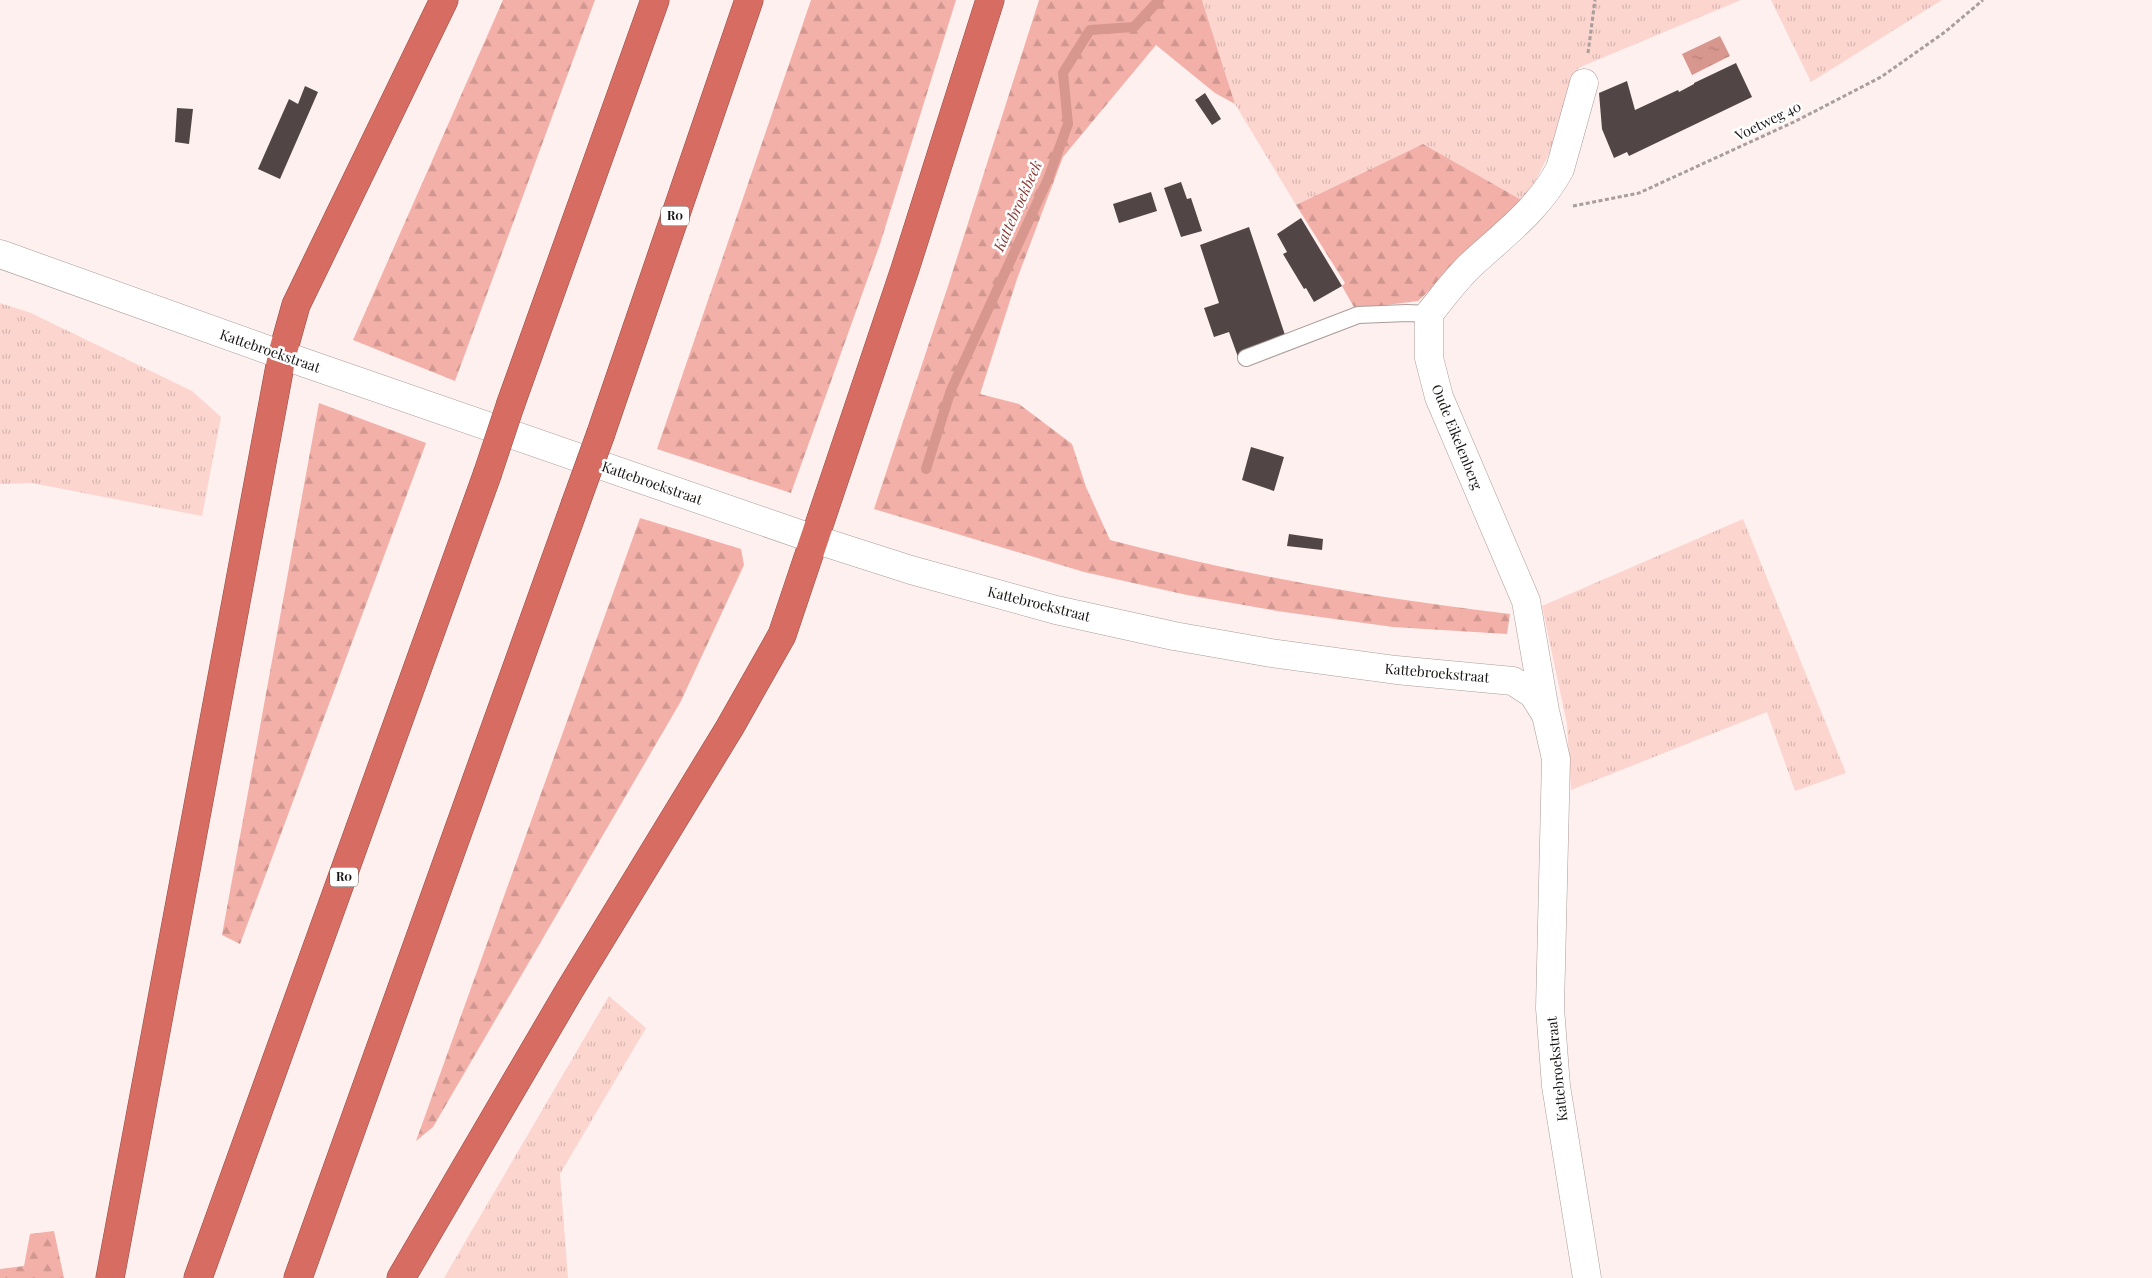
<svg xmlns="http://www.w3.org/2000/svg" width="2152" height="1278" font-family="'Playfair Display',serif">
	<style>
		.grass { fill: url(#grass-tufts) }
		.forest { fill: url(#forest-firs) }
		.water { fill: url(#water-ripples) }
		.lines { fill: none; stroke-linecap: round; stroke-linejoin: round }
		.stream { stroke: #d7968e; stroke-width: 10 }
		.building { fill: #514645 }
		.lane-casing { stroke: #a99c9a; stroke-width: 18 }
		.street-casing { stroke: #a99c9a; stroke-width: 29 }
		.highway-casing { stroke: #944d46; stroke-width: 29 }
		.path { stroke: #a89e9c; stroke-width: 3; stroke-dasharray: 4 2.5; stroke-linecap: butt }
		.lane { stroke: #fff; stroke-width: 16 }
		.street { stroke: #fff; stroke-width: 28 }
		.highway { stroke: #d76c62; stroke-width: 28 }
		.highway-bridge-casing { stroke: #944d46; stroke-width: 29; stroke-linecap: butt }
		.highway-bridge { stroke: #d76c62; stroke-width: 28 }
		.labels { text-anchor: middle; stroke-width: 5; stroke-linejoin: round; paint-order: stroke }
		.shield { fill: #fff; stroke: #5d5a59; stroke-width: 1 }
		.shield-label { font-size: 12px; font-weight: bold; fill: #171312 }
		.street-label { font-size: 14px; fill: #171312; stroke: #fff }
		.water-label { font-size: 15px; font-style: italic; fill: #873832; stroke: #fff }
	</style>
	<defs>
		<pattern id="grass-tufts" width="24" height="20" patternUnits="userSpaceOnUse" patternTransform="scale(1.25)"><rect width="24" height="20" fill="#fcd5cf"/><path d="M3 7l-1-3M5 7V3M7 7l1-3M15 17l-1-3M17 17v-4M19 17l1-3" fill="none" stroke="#d7b6b1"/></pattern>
		<pattern id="forest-firs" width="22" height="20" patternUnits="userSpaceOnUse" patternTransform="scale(1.25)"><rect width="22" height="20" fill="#f3b0a8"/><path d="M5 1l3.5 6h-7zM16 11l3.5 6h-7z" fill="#d09690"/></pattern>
		<pattern id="water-ripples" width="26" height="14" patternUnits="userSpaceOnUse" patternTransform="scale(1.25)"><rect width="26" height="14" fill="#d7968e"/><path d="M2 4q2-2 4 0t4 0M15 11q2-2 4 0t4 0" fill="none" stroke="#b88079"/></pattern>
	</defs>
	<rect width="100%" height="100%" fill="#fef0ee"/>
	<!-- grass -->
	<path class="grass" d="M1202 0H1741L1578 68 1549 154 1525 202 1423 144 1296 205 1235 104Z
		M1771 0H1942L1811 82Z
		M0 303 31 313 192 391 221 417 202 516 32 483 0 484Z
		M1743 519 1846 773 1795 791 1767 712 1571 790 1567 724 1542 606Z
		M609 996 646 1028 560 1174 568 1278H444Z"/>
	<!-- forest -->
	<path class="forest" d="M503 0H595L455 381 353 340Z
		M811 0H956L880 244 791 493 657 449Z
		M1039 0H1202L1235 104 1215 93 1156 45 1063 157 1017 279 980 394 1019 404 1072 444 1086 487 1110 540C1242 575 1375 598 1510 614L1507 634 1393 627 1277 611 1187 595 1084 572 874 509 949 283Z
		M1423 144 1525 202 1418 301 1355 309 1342 286 1345 283 1296 205Z
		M319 403 426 443 240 944 222 935Z
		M640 518 741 549 744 565 681 701 433 1127 416 1141Z
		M54 1231 64 1278H0V1269L24 1266 30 1234Z"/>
	<!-- water -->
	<path class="water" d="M1720 36 1730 56 1692 75 1682 54Z"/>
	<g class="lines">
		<!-- stream -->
		<path class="stream" d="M926 469 951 390 1048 179 1068 124 1063 73 1090 30 1134 27 1159 0"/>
	</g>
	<!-- building -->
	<path class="building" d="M1736 63 1752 97 1629 156 1627 152 1614 158 1602 129 1599 93 1627 81 1635 110 1678 90 1679 92 1694 84V83Z
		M305 86 318 92 280 179 258 169 289 99 298 104Z
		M1205 93 1221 119 1212 125 1195 100Z
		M177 108 193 109 189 144 175 142Z
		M1181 182 1187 199 1191 198 1202 231 1181 237 1164 188Z
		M1151 192 1157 211 1119 223 1113 204Z
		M1301 218 1342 286 1314 302 1306 288 1304 289 1283 254 1287 252 1277 234Z
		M1249 227 1287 341 1238 357 1229 332 1214 337 1204 308 1219 303 1200 245Z
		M1251 447 1284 457 1274 491 1242 480Z
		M1289 534 1323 539 1322 550 1287 546Z"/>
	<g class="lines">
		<defs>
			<path id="lane" d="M1246 358 1358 315 1407 313 1429 314"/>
			<path id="street" d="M0 254 282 355 811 538 911 570 1056 610 1174 636 1271 653 1396 670 1513 681 1533 694 1546 715 1556 759 1550 1008 1556 1086 1587 1278
				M1545 711 1526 601 1439 397 1429 358V314C1443 297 1457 277 1474 262 1507 232 1539 208 1560 169L1584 83"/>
			<path id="highway" d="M511 403 655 0
				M601 433 749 0
				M110 1278 282 355 296 305 444 0
				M198 1278 487 475
				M298 1278 575 505
				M401 1278 569 991 730 727 782 635 905 269 990 0"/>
		</defs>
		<!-- lane casing -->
		<use href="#lane" class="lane-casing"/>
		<!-- street casing -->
		<use href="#street" class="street-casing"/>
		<!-- highway casing -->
		<use href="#highway" class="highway-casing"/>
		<!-- path -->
		<path class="path" d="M1588 53 1595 0
			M1573 206 1639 193 1796 121 1881 77 1945 32 1983 0"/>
		<!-- lane -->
		<use href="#lane" class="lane"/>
		<!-- street -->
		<use href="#street" class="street"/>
		<!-- highway -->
		<use href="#highway" class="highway"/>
		<defs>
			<path id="highway-bridge" d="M487 475 511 403
				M575 505 601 433"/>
		</defs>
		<!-- highway-bridge casing -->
		<use href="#highway-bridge" class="highway-bridge-casing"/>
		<!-- highway-bridge -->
		<use href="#highway-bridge" class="highway-bridge"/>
	</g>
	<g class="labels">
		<!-- shield labels -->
		<g class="shield">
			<rect x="661" y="206.5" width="28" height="19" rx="4"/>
			<rect x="330" y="867.5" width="28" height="19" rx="4"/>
		</g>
		<g class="shield-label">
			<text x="675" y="220">R0</text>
			<text x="344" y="881">R0</text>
		</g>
		<!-- street labels -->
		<g class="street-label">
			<text transform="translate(1768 121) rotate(-26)" y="5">Voetweg 40</text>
			<text transform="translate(270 351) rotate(19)" y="5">Kattebroekstraat</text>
			<text transform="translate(1457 437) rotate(68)" y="5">Oude Eikelenberg</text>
			<text transform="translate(652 483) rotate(19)" y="5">Kattebroekstraat</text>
			<text transform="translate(1039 604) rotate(14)" y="5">Kattebroekstraat</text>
			<text transform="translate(1437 673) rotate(5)" y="5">Kattebroekstraat</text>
			<text transform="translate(1557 1069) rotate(-96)" y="5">Kattebroekstraat</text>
		</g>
		<!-- water labels -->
		<g class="water-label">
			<text transform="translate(1018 206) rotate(-66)" y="5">Kattebroekbeek</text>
		</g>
	</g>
</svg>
